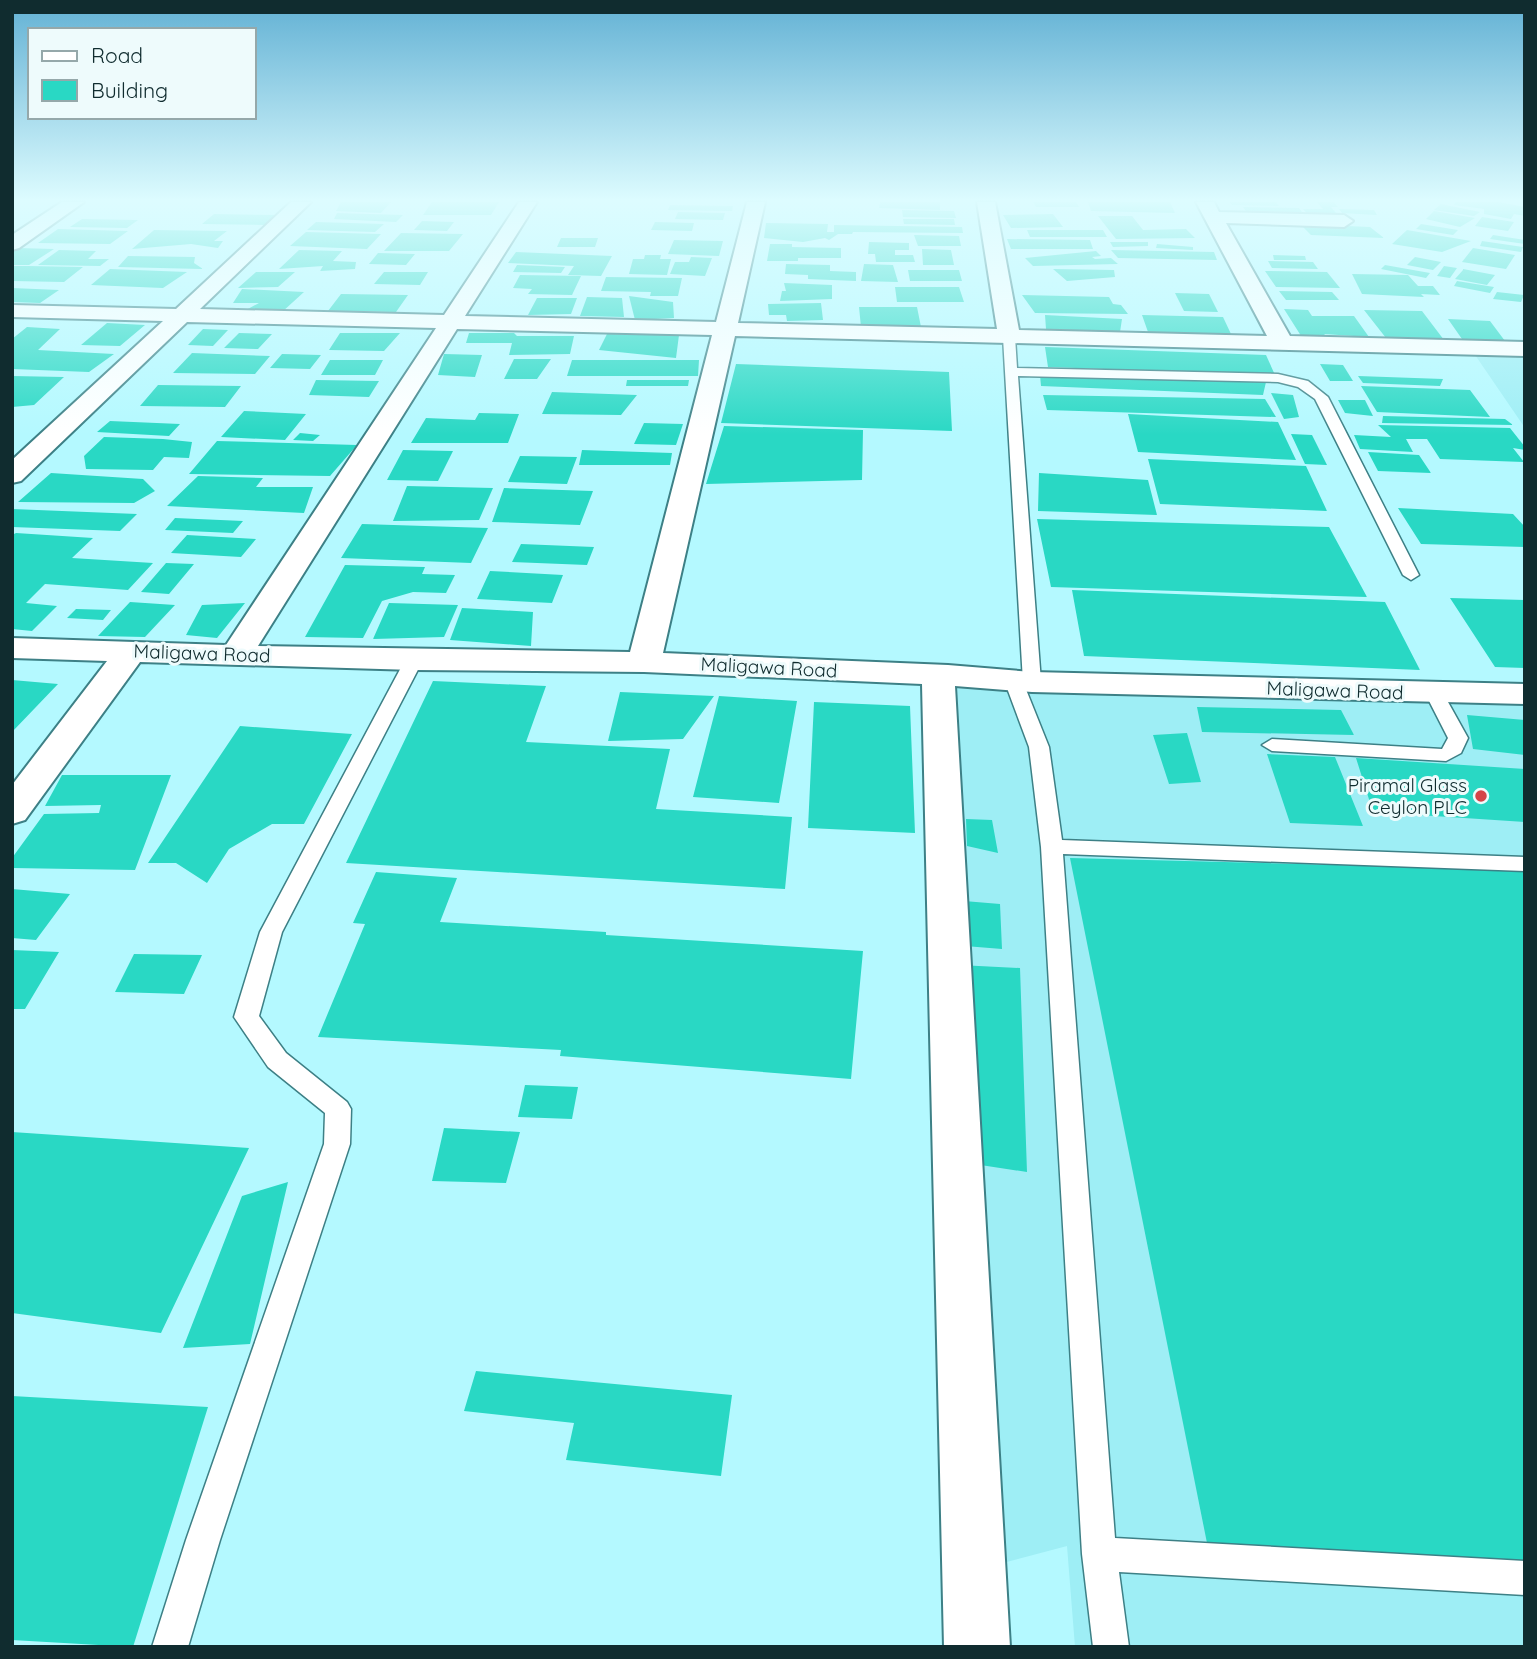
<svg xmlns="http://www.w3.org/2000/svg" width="1537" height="1659" font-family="Quicksand,sans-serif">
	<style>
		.built { fill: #9eeef5 }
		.building { fill: #29d8c4 }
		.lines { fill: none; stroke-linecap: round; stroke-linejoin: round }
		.lane-casing { stroke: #3d8086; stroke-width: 3 }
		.street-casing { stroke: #3d8086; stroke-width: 4 }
		.lane { fill: #fff; fill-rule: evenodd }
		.street { fill: #fff; fill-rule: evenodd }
		.poi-dot { fill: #d44448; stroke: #eefbfc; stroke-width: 2.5 }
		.labels { text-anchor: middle; stroke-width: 6; stroke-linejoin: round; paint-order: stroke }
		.street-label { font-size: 19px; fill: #102c2f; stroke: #eefbfc }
		.poi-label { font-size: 19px; fill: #102c2f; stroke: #eefbfc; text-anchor: end }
	</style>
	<rect width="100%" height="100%" fill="#b4f9ff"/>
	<!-- built -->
	<path class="built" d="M1471 349 1525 351V428Z
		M948 675 1525 694V1647H1075L1067 1546 961 1574Z"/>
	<!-- building -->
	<path class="building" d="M341 202H391L381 213 336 211Z
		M432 202H499L491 215H423Z
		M880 202H940V210L879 208Z
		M1033 202H1076L1079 207H1036Z
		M1088 202H1170L1175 213 1091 211Z
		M1230 202H1276L1279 206 1232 205Z
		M1317 202H1334L1338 207H1331L1341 219 1311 218 1303 209H1323Z
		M1456 202H1498L1525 207V216L1514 214 1511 219 1484 214V209L1454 205Z
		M1441 204 1480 212 1474 216 1434 210Z
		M670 205 733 206 732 211 668 210Z
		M1243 207 1299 208 1307 219 1250 217Z
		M1339 209 1374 210 1377 215 1342 213Z
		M902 210 954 211 956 218 903 217Z
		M1434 211 1475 218 1460 227 1426 219Z
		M678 212 725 213 723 220 675 219Z
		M337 213 403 215 396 222 334 219Z
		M214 214 277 215 266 225 202 224Z
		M1053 214 1063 227 1011 228 1003 215Z
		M1098 216H1132L1143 230 1186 229 1195 238 1116 239Z
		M1482 217 1514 222 1508 231 1475 226Z
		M82 219 138 220 127 228 70 227Z
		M903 219H954L955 225 904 224Z
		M422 221 454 222 447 231 414 230Z
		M316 222 384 224 375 232 307 230Z
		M655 222 694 223 692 231 651 230Z
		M766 223 828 224 827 232H834V225L962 227 963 233 853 232 852 234H838L829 240 825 238 803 242 764 238Z
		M1300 224 1370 227 1384 238 1311 235Z
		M1421 224 1458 230 1453 235 1416 229Z
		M58 229 128 231 110 244 38 243Z
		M154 230 227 231 214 241H223L218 248 191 244 132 249Z
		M1027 230H1103L1107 237H1030Z
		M1407 230 1471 241 1442 252 1392 244Z
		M306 232 381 234 367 249 290 246Z
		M401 233 463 234 449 251H384Z
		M914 235 959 236 961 246H918Z
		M1493 235 1525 240V244L1490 239Z
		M561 238H598L595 247H557Z
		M1007 239 1090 240 1093 249H1011Z
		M674 240 723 241 719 256 668 254Z
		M1482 241 1523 247 1521 252 1480 246Z
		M869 242 909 243V250H895V255H913L915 262H876L875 254H868Z
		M1110 242H1148V246L1113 247Z
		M770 244H792V247L841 248V258H798V261H767Z
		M1157 244 1193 247V250L1156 248Z
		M18 248 54 249 29 265H12V251Z
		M1473 248 1515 255 1506 269 1462 262Z
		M922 249 951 250 954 265H923Z
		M59 250 96 251 88 259H109L100 266 38 265Z
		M299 250 342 251 333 261 356 262 355 269 320 271 323 266 279 269Z
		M1111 250 1214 252 1217 260 1118 258Z
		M1096 251 1101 256 1092 257 1095 259 1111 258 1118 264 1033 266 1025 258Z
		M516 252 612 256 601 276 568 275 574 266 508 263Z
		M378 253 415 254 406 265 369 264Z
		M645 255H661L660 259H671L667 275 629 274 633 259H644Z
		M1273 255 1305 256 1306 260H1274Z
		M128 256 195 257 194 263 203 269 118 267Z
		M691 257 712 258 705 276 670 274 675 262H689Z
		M1415 257 1441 262 1433 270 1407 265Z
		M1268 261 1313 262 1318 269 1272 268Z
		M786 264 830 265V271L856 272V281L808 279V275L785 274Z
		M864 264 893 265 898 282 861 281Z
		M517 265 565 267 561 273 513 272Z
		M1385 265 1430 273 1426 278 1381 269Z
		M12 266H28L83 267 64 282 12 281Z
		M1444 266 1457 268 1450 278 1437 276Z
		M110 269 187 272 163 288 91 285Z
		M1053 269 1114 270 1115 277 1067 281Z
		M908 270H959L962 281H910Z
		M1463 270V269L1495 275 1487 285 1455 279Z
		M1265 271 1327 272 1340 288 1276 287Z
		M256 272H295L278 287 238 288Z
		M384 272H428L420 285 374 284Z
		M1352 274 1408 275 1418 286H1433L1440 295 1421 294 1424 297 1362 294Z
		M520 275 581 276 572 295 528 294 532 289 513 288Z
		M606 277 682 278 678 296H650L651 292 601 291Z
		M1457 281 1494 287 1490 293 1454 286Z
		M784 283 832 285V299L780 301 782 291H786Z
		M895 287H959L964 302H897Z
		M12 288 59 290 40 303 12 302Z
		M242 289 304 292 282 312 246 310 259 303H233Z
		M1279 291 1332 292 1339 300H1286Z
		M1497 292 1524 295 1521 302 1493 299Z
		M1175 293 1209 294 1218 312 1184 311Z
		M341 294 408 295 396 312 328 311Z
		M1022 295 1109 297 1113 304 1121 305 1128 314 1035 313Z
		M629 296 673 302 674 318 635 320Z
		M587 297 622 298 624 317 580 316Z
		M537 298H577L571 314 528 315Z
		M821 303 823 320 787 321 786 315H769L768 304Z
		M859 307H917L921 327H861Z
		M1284 309 1308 310 1312 316H1354L1369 337 1324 334 1331 340 1303 339Z
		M1364 310 1422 311 1444 340 1386 338Z
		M1045 315 1122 319 1120 332 1046 329Z
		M1142 315 1223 317 1231 334 1148 332Z
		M1448 319 1490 321 1505 341 1462 339Z
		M107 323 145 325 120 346 81 345Z
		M27 327 60 329 38 350 114 354 89 372 12 369V339Z
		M203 329 228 330 213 346 188 345Z
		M239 333 272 334 258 349 224 348Z
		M340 333H400L384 351 329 350Z
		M469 333H514L517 336H574L570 354 509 355 512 343H466Z
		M607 334 679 335 676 358 599 350Z
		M1045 347 1266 355 1275 375 1048 367Z
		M192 353 270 356 255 374 173 373Z
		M282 354 321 355 310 369 270 368Z
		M444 354 482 355 475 377 438 375Z
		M514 359H551L537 379H504Z
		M330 360H383L375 375H321Z
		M572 360H699L698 376H567Z
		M736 364 949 372 952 431 721 423Z
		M1320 364 1343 365 1353 381H1330Z
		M1040 375 1266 382 1263 395 1041 386Z
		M12 376 64 377 34 405 12 407Z
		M1358 376 1443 379 1440 386 1363 383Z
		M316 380 379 381 369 397 309 395Z
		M627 380H689L688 386H626Z
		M158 385 241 386 225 407 140 406Z
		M1361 386 1470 390 1490 417 1377 412Z
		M552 392 637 395 621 415 542 414Z
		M1271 393 1293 395 1299 417 1284 419Z
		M1043 395 1265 399 1276 417 1047 410Z
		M1338 400H1365L1373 416 1345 413Z
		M244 411 306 414 285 440 221 437Z
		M479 413 519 414 508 443H411L426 418 475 420Z
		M1128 414 1278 422 1296 460 1138 452Z
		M1383 416 1505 419 1513 425 1382 423Z
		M110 421 180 424 169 436 97 432Z
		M644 423 683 424 676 445 634 444Z
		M1378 425 1510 428 1525 447V450L1513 448 1524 462 1440 459 1427 439H1406L1413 452 1360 449 1354 435 1391 437Z
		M724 426 863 430 862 480 706 484Z
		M300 433 320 435 313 441 293 440Z
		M1291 434 1312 435 1327 465 1305 464Z
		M104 437 163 439 192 442 189 458 164 457 153 470 86 469 84 456Z
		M217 441 357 445 330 476 189 474Z
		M403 450 453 451 438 481 387 480Z
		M582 450 672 453 670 465H579Z
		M1368 452 1419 455 1431 473 1378 471Z
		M520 456 577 457 567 484 508 482Z
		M1148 459 1306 466 1327 511 1160 504Z
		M51 473 143 479 155 491 134 503 18 502Z
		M1039 473 1148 480 1157 515 1038 511Z
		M198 476 263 478 256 487H313L304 513 167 506Z
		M407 486 493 488 479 520 393 521Z
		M504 488 593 491 580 525 492 522Z
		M1398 508 1513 514 1525 527V547L1421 544Z
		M12 509 137 514 120 531 12 527Z
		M175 518 243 521 233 533 165 530Z
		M1037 519 1329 527 1367 597 1051 587Z
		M362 524 488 528 471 563 341 558Z
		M16 533 93 538 72 558 153 563 128 590 45 584 26 603 57 606 32 631 12 629V535Z
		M187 535 256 539 241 557 171 553Z
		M521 544 594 547 587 565 512 562Z
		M166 563 194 564 169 594 141 592Z
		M345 565 425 567 422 574 455 575 446 593 413 592 382 601 363 638 305 637Z
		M490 571 563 575 552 603 477 599Z
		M1072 590 1385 602 1420 670 1084 656Z
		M1450 598 1525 600V668L1495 667Z
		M130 602 175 605 145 637 98 636Z
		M245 603 217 638 186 635 202 605Z
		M389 603 458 605 444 637 373 639Z
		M462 608 533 612 531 646 450 640Z
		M76 609 111 610 103 620 67 618Z
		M12 680 58 684 12 732Z
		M433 681 546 686 526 742 670 749 656 809 792 817 785 889 346 863Z
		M620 692 714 696 683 739 608 741Z
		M719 696 797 701 779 803 693 797Z
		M814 702 910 706 915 833 808 828Z
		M1197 707 1341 710 1354 735 1202 732Z
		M1467 715 1525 720V755L1473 749Z
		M240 726 352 734 304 824H272L229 849 207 883 176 863H148Z
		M1187 733 1201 782 1169 784 1153 735Z
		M1267 754 1335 757 1363 826 1290 823Z
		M1356 758 1525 769V822L1373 812Z
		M62 775H171L135 870 12 868V858L44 814 99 813 101 805 45 806Z
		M966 819 992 820 998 853 967 846Z
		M1070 858 1525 870V1567L1210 1558Z
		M376 872 457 878 440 922 606 932V935L863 951 851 1079 560 1056 561 1050 318 1037 365 924 353 923Z
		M12 889 70 894 36 940 12 938Z
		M964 901 1000 904 1002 949 965 946Z
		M12 950 59 952 25 1009H12Z
		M134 954 202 955 184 994 115 992Z
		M959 965 1020 968 1027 1172 974 1164Z
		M525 1085 578 1087 572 1119 518 1117Z
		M444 1128 520 1132 506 1183 432 1181Z
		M12 1132 249 1148 161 1333 12 1313Z
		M288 1182 250 1344 183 1348 242 1196Z
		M476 1371 732 1395 721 1476 566 1460 574 1423 464 1411Z
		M12 1396 208 1407 133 1647 12 1640Z"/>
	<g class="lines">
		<defs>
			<path id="lane" d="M1009 333 1015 337 1017 368 1278 374 1308 381 1328 397 1419 575 1411 580 1403 575 1315 399 1298 387 1278 382 1018 376 1041 682 1032 688 1023 682 1049 747 1062 840 1525 857V871L1063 854 1115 1538 1525 1561V1595L1119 1572 1129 1647H1093L1082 1554 1041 847 1029 747 1004 680 1013 675 1019 676 1023 682 1003 337Z
				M414 655 423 660 282 932 259 1016 286 1053 347 1102 351 1109 350 1144 220 1540 188 1647H152L186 1540 324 1144 325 1113 268 1067 234 1017 260 932 405 660Z
				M1434 687 1443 693 1468 738 1461 753 1446 761 1272 751 1262 745 1272 739 1442 749 1448 738 1425 693Z"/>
			<path id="street" d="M62 202H84L19 248 12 250V235Z
				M291 202H311L200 309 444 315 519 202H537L465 316 716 322 747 202H765L738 323 997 329 977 202H995L1019 330 1267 336 1196 202H1214L1219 212 1344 215 1353 221 1344 227 1226 223 1290 336 1525 342V356L735 336 663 653 948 665 1032 672 1525 684V704L1032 692 955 686 1010 1647H944L922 684 644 672 414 670 140 662 25 820 12 824V785L107 661 12 658V638L226 645 436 328 187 322 21 481 12 483V460L163 321 12 317V305L176 309ZM457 329 712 335 630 652 258 646Z"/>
		</defs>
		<!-- lane casing -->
		<use href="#lane" class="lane-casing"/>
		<!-- street casing -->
		<use href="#street" class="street-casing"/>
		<!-- lane -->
		<use href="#lane" class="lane"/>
		<!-- street -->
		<use href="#street" class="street"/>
	</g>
	<!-- sky -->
	<linearGradient id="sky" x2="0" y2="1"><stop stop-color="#62b1d4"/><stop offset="0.46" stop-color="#ddfcff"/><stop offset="1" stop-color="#ddfcff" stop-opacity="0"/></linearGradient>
	<rect width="1537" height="435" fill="url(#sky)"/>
	<!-- markers -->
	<circle class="poi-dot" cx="1481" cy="796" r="7"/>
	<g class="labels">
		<!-- street labels -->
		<g class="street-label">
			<text transform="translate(202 653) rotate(2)" y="7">Maligawa Road</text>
			<text transform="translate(769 667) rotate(3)" y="7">Maligawa Road</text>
			<text transform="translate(1335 690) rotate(2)" y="7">Maligawa Road</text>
		</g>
		<!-- poi labels -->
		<g class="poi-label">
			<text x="1467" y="792">Piramal Glass<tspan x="1467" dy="22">Ceylon PLC</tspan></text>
		</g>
	</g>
	<!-- border -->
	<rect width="1537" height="1659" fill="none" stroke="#102c2f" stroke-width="28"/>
	<!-- legend -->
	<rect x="28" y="28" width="228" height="91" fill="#eefbfc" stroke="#95a8aa" stroke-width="2"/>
	<rect x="42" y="51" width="35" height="10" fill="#ffffff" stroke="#95a8aa" stroke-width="2"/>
	<text x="91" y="63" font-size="21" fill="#102c2f">Road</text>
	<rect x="42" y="80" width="35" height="21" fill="#29d8c4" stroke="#95a8aa" stroke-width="2"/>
	<text x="91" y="98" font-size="21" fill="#102c2f">Building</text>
</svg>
